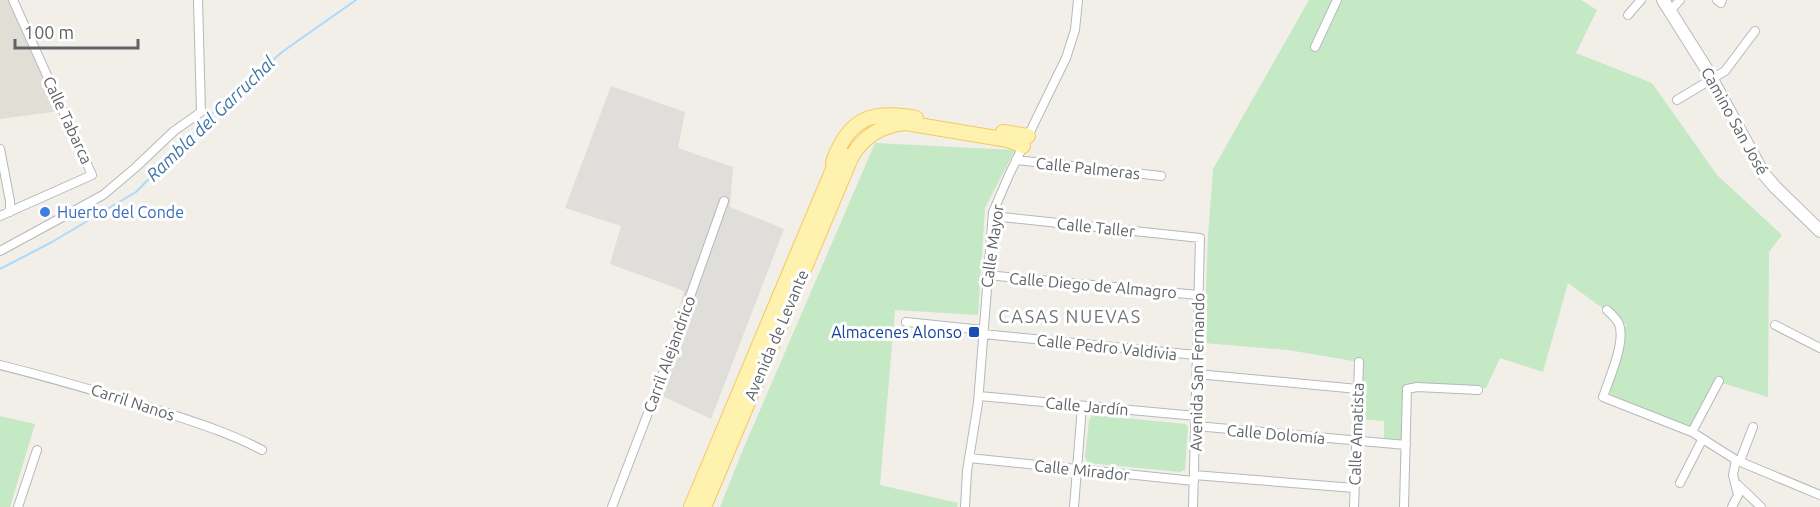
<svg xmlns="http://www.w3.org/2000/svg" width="1820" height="507" font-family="Ubuntu,sans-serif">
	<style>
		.industrial { fill: #e0deda }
		.education { fill: #e1ded6 }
		.green { fill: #c5e8c5 }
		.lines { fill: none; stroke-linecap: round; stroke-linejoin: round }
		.stream { stroke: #aadaff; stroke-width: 2 }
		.minor-casing { stroke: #b5b8bc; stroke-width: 10 }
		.secondary-casing { stroke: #b6babf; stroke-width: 14 }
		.primary-casing { stroke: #f2c960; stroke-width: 16 }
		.minor { stroke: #fff; stroke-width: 8 }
		.secondary { stroke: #fff; stroke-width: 12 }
		.primary { stroke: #fff2af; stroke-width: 14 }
		.shop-dot { fill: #3f7fe0; stroke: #fff; stroke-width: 2 }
		.transit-dot { fill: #1a4fb4; stroke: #fff; stroke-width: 2 }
		.labels { text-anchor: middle; stroke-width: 6; stroke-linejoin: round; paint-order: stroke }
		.street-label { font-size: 16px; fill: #5f6368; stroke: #fff }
		.shop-label { font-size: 16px; fill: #366cbe; stroke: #fff; text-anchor: start }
		.transit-label { font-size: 16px; fill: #164399; stroke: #fff; text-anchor: end }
		.water-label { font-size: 18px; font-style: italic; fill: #4174aa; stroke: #fff }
		.neighbourhood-label { font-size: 18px; letter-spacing: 1.5px; fill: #70757a; stroke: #fff }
	</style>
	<rect width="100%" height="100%" fill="#f1efe8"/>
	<!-- industrial -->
	<path class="industrial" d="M611 86 685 112 678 148 733 167 730 207 784 229 711 419 656 393 684 291 610 264 621 226 565 208Z"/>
	<!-- education -->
	<path class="education" d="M0 0H10L60 111 0 119Z"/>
	<!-- green -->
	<path class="green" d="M1309 0H1581L1597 10 1576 53 1652 83 1717 175 1782 235 1769 252 1768 397 1719 382 1692 432 1603 397 1626 325 1568 283 1543 372 1500 358 1486 388 1408 389 1406 445 1384 443V421L1357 419 1359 362 1288 350 1204 343 1208 237 1213 169Z
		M875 143 1015 150 985 208 978 315 895 310 880 485 958 503 957 507H720L742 452Z
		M1092 415 1186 424 1188 428 1185 470 1180 472 1088 463 1085 457 1089 420Z
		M0 416 35 424 10 507H0Z"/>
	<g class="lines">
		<!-- stream -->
		<path class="stream" d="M0 269 52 242 136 192 212 114 282 52 356 0"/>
		<defs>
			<path id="minor" d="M1717 0 1721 3 1722 0
				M1670 11 1680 0
				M1628 15 1641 0
				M1315 47 1337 0
				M1677 100 1725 71 1755 31
				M0 149 10 201V212
				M1016 160 1161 176
				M0 216 92 175 13 0
				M993 216 1200 238 1193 507
				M0 251 103 195 135 168 174 131 201 112 198 0
				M987 275 1198 295
				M1607 310C1611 314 1617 319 1619 324 1626 342 1609 379 1603 397L1692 432 1736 460 1820 495
				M906 322 983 330
				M1775 325 1820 348
				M983 334 1196 355
				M0 365C52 378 103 393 155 409 191 421 228 432 262 450
				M1197 374 1358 389
				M979 396 1196 416
				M1196 426 1406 445
				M1692 432 1719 381
				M969 458 1194 481
				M1740 461 1753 427
				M1194 475 1354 488
				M1680 483 1702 440
				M1737 484 1761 507
				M18 507 37 450
				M612 507 658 387 724 201
				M965 507 967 471 978 403 993 212 1009 175 1066 58 1075 30 1078 0
				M1074 507 1082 406
				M1354 507 1359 362
				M1404 507 1407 389 1417 387 1478 390
				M1732 507 1738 495 1733 475 1736 460"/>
			<path id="secondary" d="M1663 0 1707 70 1763 173 1775 187 1820 231"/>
			<path id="primary" d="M1003 132 1028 136
				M833 162C849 117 873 110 916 118
				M691 507 838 157 843 155 846 156 849 160 848 164
				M704 507 851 158C863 136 882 125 906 123L1008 140 1023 146"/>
		</defs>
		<!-- minor casing -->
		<use href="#minor" class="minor-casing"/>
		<!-- secondary casing -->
		<use href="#secondary" class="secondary-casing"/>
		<!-- primary casing -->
		<use href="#primary" class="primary-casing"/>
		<!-- minor -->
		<use href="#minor" class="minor"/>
		<!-- secondary -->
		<use href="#secondary" class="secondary"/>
		<!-- primary -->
		<use href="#primary" class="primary"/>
	</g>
	<!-- markers -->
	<circle class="shop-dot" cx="45" cy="212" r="6"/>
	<rect class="transit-dot" x="968" y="326" width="12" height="12" rx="3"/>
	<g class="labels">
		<!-- street labels -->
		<g class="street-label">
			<text transform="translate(68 120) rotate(65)" y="6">Calle Tabarca</text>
			<text transform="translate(1735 121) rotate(61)" y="6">Camino San José</text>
			<text transform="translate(1088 168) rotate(6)" y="6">Calle Palmeras</text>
			<text transform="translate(1096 227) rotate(6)" y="6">Calle Taller</text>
			<text transform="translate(992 246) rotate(-82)" y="6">Calle Mayor</text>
			<text transform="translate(1093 285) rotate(5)" y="6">Calle Diego de Almagro</text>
			<text transform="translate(776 335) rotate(-67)" y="6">Avenida de Levante</text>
			<text transform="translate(1107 347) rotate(6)" y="6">Calle Pedro Valdivia</text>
			<text transform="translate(669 354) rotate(-70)" y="6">Carril Alejandrico</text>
			<text transform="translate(1197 372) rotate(-89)" y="6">Avenida San Fernando</text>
			<text transform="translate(133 402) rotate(18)" y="6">Carril Nanos</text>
			<text transform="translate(1087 406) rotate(5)" y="6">Calle Jardín</text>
			<text transform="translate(1276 434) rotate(5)" y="6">Calle Dolomía</text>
			<text transform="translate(1356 434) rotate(-88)" y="6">Calle Amatista</text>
			<text transform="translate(1082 470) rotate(6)" y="6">Calle Mirador</text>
		</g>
		<!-- shop labels -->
		<g class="shop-label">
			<text x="57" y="218">Huerto del Conde</text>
		</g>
		<!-- transit labels -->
		<g class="transit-label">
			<text x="962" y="338">Almacenes Alonso</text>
		</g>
		<!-- water labels -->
		<g class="water-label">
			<text transform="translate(211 119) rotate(-44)" y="6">Rambla del Garruchal</text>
		</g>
		<!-- neighbourhood labels -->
		<g class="neighbourhood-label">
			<text x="1070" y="323">CASAS NUEVAS</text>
		</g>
	</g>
	<!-- scale -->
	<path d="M15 39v9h123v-9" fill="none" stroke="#5f6368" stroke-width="3"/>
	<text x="24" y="39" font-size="18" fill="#5f6368" stroke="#ffffff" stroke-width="4.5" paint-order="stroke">100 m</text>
</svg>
